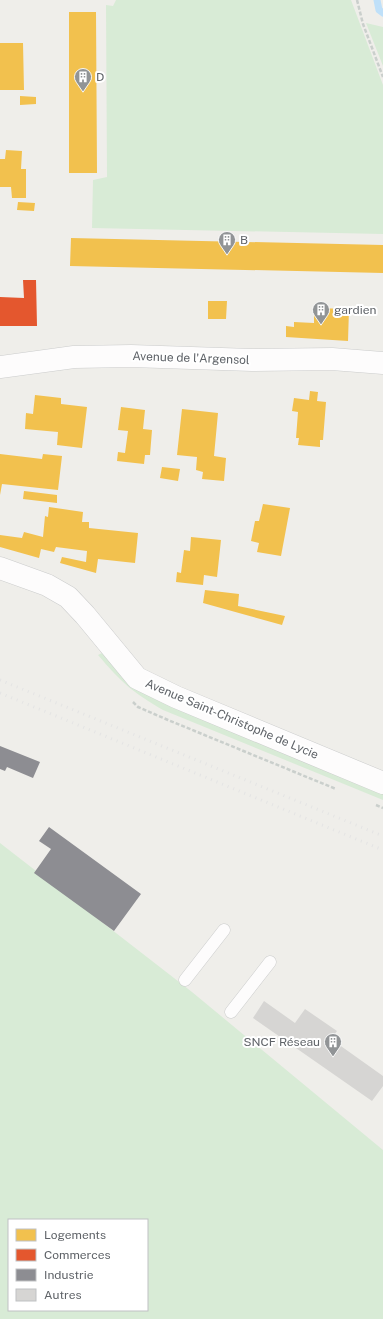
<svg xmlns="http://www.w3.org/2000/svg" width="383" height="1319" font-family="'Public Sans',sans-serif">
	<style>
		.green { fill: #d8ebd6; fill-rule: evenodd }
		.homes { fill: #f2c14e }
		.shops { fill: #e4572e }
		.industry { fill: #8d8d92 }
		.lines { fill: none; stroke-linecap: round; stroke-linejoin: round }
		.stream { stroke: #bfe0f9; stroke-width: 7 }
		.building { fill: #d6d5d3 }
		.service-casing { stroke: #cbcccc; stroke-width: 13 }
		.minor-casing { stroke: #cbcccc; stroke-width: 23 }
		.tertiary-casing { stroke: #cbcccc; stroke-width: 23 }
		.path { stroke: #cacfcc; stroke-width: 2.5; stroke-dasharray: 4 2; stroke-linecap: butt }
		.service { stroke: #fdfcfc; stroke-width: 12 }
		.minor { stroke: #fdfcfc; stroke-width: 22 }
		.tertiary { stroke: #fdfcfc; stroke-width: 22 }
		.rail { stroke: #e4e4e4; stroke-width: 3; stroke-dasharray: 1 5; stroke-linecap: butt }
		.labels { text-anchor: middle; stroke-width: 4; stroke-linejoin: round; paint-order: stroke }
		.poi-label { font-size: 12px; fill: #5f6368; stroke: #fff; text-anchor: start }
		.street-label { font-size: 12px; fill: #5f6368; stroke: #fff }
	</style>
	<rect width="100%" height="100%" fill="#efeeea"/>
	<!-- green -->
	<path class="green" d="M116 0H351L383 85V234L92 228 93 180 107 177 106 5 113 6Z
		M366 23 383 27V66Z
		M104 652 146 694 191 715 383 794V800L163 710C132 692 121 682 98 655Z
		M0 843 192 992 383 1150V1319H0ZM9 1220H147V1310H9Z"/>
	<!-- homes -->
	<path class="homes" d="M69 12H96L97 173H69Z
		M0 43H23L24 90H0Z
		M20 96 36 97V104L20 105Z
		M6 150 22 151 21 169H26V198H12L11 187H0V159H5Z
		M18 202 35 203 34 211 17 210Z
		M71 238 383 245V273L70 266Z
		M208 301H227L226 319H208Z
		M314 308 349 309 348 341 286 337V326L294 327V322L314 323Z
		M310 391 318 392 317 401 326 402 323 440H320V447L298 445 299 438H296L298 412 292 411 294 398 309 400Z
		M35 395 61 398V404L87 407 82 448 57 445 58 432 25 429 26 413 33 414Z
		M121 407 145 410 143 429 152 430 150 455H145L144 464 117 461 118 452 125 453 128 431 118 430Z
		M182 409 218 413 214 456 226 458 224 481 202 479 203 472 196 470 197 457 177 455Z
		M0 454 42 459 43 454 62 456 58 490 2 484 0 495Z
		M162 467 180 469 178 481 160 478Z
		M24 491 57 495V503L23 499Z
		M263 504 290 508 281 556 257 552 259 543 251 541 255 521H259Z
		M49 507 83 512 82 522H89V528L138 533 135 563 98 559 96 573 60 563 62 557 86 562 87 551 56 547 54 552 41 549 39 558 0 547V535L22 538 24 532 43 537 45 516 48 517Z
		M191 537 221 540 217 577 204 575 203 585 176 582 177 572 181 573 184 550 190 551Z
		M205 590 239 594 238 606 285 616 282 625 203 603Z"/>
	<!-- shops -->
	<path class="shops" d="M23 280H36L37 326H0V297L24 298Z"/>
	<!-- industry -->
	<path class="industry" d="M0 746 40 762 33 778 7 767 5 771 0 769Z
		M49 827 141 894 114 931 34 873 51 849 39 841Z"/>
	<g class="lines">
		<!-- stream -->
		<path class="stream" d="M377 0 379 10 383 13"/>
	</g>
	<!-- building -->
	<path class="building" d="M264 1001 295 1023 305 1009 337 1031 331 1039 383 1076V1086L372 1101 253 1018Z"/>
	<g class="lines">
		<defs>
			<path id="service" d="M185 980 224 930
				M231 1012 270 962"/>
			<path id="minor" d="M0 568 47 585 68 597 85 615 137 678 176 697 383 783"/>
			<path id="tertiary" d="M0 367 74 357 131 356 252 360 332 359 383 363"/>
		</defs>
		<!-- service casing -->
		<use href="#service" class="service-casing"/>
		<!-- minor casing -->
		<use href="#minor" class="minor-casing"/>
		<!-- tertiary casing -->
		<use href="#tertiary" class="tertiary-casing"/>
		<!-- path -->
		<path class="path" d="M357 0 363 24 383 77
			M133 702 138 707 168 720 336 789
			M376 805 383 808"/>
		<!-- service -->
		<use href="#service" class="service"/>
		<!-- minor -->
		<use href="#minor" class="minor"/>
		<!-- tertiary -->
		<use href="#tertiary" class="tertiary"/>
		<!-- rail -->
		<path class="rail" d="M0 680 383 836
			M0 693 383 850"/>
	</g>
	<!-- icons -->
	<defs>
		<symbol id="building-pin" viewBox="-11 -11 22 30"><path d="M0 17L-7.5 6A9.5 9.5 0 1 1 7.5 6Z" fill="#919496" stroke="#fff"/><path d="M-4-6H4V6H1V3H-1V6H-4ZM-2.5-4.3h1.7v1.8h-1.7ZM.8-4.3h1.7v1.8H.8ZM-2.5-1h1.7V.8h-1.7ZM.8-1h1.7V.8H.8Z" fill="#fff"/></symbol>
	</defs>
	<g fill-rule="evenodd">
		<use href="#building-pin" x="73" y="67" width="20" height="27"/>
		<use href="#building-pin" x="217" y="230" width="20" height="27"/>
		<use href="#building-pin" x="311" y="300" width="20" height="27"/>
		<use href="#building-pin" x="323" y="1032" width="20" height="27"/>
	</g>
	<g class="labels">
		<!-- poi labels -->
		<g class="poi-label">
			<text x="96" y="81">D</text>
			<text x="240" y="244">B</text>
			<text x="334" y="314">gardien</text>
			<text x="320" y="1046" text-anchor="end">SNCF Réseau</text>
		</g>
		<!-- street labels -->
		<g class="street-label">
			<text transform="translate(191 358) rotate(2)" y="4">Avenue de l'Argensol</text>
			<text transform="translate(232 719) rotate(23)" y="4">Avenue Saint-Christophe de Lycie</text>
		</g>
	</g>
	<!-- legend -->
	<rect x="8" y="1219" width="140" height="92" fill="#ffffff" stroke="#bfc1c3"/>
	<rect x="16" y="1229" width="20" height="12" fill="#f2c14e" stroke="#bfc1c3"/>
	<text x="44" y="1239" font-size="12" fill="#5f6368">Logements</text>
	<rect x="16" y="1249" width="20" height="12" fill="#e4572e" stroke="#bfc1c3"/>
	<text x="44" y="1259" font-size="12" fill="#5f6368">Commerces</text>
	<rect x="16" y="1269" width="20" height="12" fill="#8d8d92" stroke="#bfc1c3"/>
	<text x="44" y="1279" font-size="12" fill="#5f6368">Industrie</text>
	<rect x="16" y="1289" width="20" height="12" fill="#d6d5d3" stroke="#bfc1c3"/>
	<text x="44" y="1299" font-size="12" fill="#5f6368">Autres</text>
</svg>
